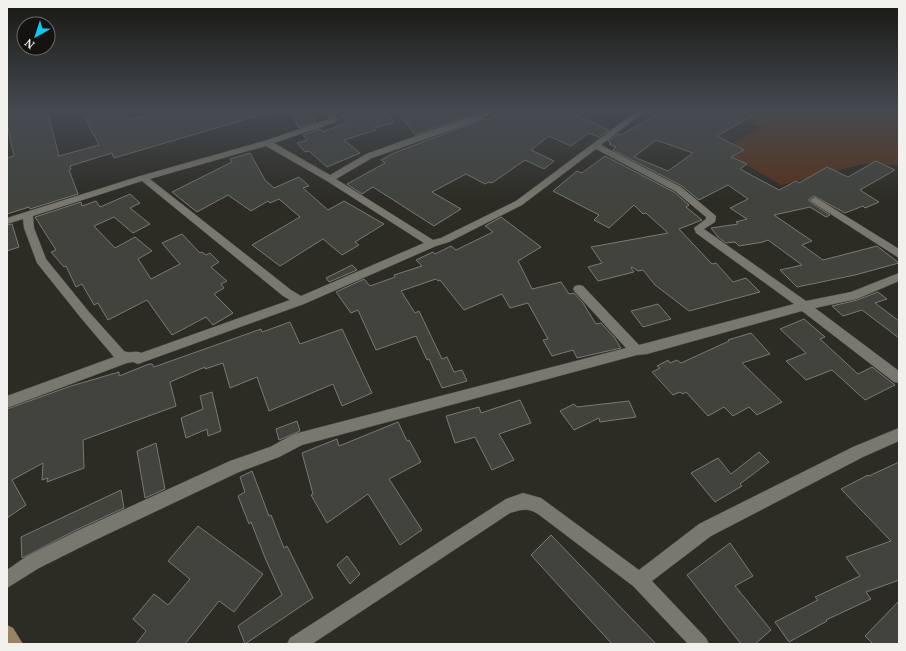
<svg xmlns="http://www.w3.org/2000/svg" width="906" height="651" font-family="'Noto Serif',serif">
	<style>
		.green { fill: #583119 }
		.building { fill: #41433c; stroke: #787b73; fill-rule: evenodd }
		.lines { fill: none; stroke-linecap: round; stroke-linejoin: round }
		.street-casing { stroke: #4a4943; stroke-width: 1 }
		.secondary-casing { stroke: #4a4943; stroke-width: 1 }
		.street { fill: #79786f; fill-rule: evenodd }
		.secondary { fill: #978461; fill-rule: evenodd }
	</style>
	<rect width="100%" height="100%" fill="#2c2b24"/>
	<!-- green -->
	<path class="green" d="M723 110H899V165L863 164 781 185 719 149 762 128Z"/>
	<!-- building -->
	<path class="building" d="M7 110H47L59 156 99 145 85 118 115 110H123L131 120 168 110H266L267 113 114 158 112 153 70 166 71 169 69 170 78 194 30 209 29 207 7 214V158L14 156 8 128H7Z
		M289 110H309L316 122 299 128Z
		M360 110H382L394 122 374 128 376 130 344 140 360 153 327 167 309 151 305 152 297 143 307 140 303 135 320 129 322 132 347 123 342 115Z
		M409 110H474L477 112 415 135 399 113Z
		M505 110H554L562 114 564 112 573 116 575 115 609 130 599 137 589 133 571 146 549 136 531 150 554 161 544 169 525 160 492 183 489 182 485 184 466 174 432 192 461 209 434 226 373 187 362 194 347 184 385 163 381 160 394 153 484 119 486 120Z
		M665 110H739L752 116 717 136 744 150 731 157 747 164 740 169 779 190 796 181 799 183 827 167 848 177 876 161 895 170 860 190 879 202 865 208 863 206 845 213 814 196 809 199V201L830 215 826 217 810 207 774 215 812 241 802 245 823 260 877 246 899 263 855 275 797 287 780 270 802 265 768 240 763 242 739 246 735 242 726 243 718 237 711 228 738 224 736 222 747 219 730 208 748 199 728 185 699 200 682 186 613 150 616 147 609 144 611 143 608 141 618 134 621 135ZM656 140 693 153 668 171 634 157Z
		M250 153 265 180 274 188 299 177 309 186 303 188 328 210 344 201 384 224 355 242 359 245 342 255 323 239 280 266 252 245 300 217 279 199 270 203 268 201 251 211 228 195 197 212 172 192 232 162 230 159Z
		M605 156 674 192 689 205 686 207 702 220 679 229 712 264 716 263 733 282 746 278 760 292 689 311 655 285 643 270 638 271 632 267 631 268 634 272 598 281 588 267 602 263 591 247 668 233 646 213 643 214 634 205 609 228 594 220 599 215 553 191 577 171 582 173Z
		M130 194 140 203 130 208 150 224 133 233 114 217 94 226 115 248 135 237 152 251 138 259 151 279 180 264 162 243 182 234 200 253 202 252 206 255 210 253 219 262 211 267 227 281 221 284 224 288 214 294 233 313 213 325 206 317 172 335 147 300 108 320 98 303 94 305 82 284 76 287 66 266 64 267 51 252 56 250 35 217 81 202 82 206 96 201 100 207Z
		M501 217 541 247 518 261 532 289 561 282 569 294 574 293 583 303 596 324 601 323 614 337 621 348 577 358 573 350 552 356 543 340 548 339 528 303 510 308 502 294 464 310 440 280 438 281 436 279 401 291 415 313 419 311 442 359 447 357 454 372 462 370 467 381 442 388 429 359 427 360 416 336 376 350 358 310 351 313 336 292 364 279 370 286 395 277 394 275 422 266 416 260 433 252 435 254 451 246 456 250 493 232 485 226Z
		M12 224 19 247 7 251V225Z
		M352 265 357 270 329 282 326 278Z
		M878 292 887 299 875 303 899 321V338L862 310 843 316 832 306 857 300Z
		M658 304 671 319 643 327 631 311Z
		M804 319 825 337 820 339 858 374 872 367 895 385 865 400 832 370 806 380 786 361 806 353 780 329Z
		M290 322 300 344 342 329 372 393 342 406 333 384 269 411 257 377 230 388 223 363 205 369V367L170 382 176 406 83 440 84 468 47 482 48 478 42 480 43 463 12 480 26 505 7 518V409L71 386 119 372V376L149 364H152L154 367 261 329 262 332Z
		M751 333 770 354 742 363 782 402 757 415 749 407 733 416 724 407 708 416 686 392 683 394 680 392 673 395 652 372 660 368 657 366 668 360 670 363 677 360 681 363 729 341 728 340Z
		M212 392 221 431 208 436 207 429 186 438 181 418 203 409 200 396Z
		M520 400 531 423 499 434 514 460 492 470 475 437 455 443 446 416 479 407 481 413Z
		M629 401 636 417 600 422 599 418 574 430 560 411 574 404 577 407Z
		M297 421 300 431 279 440 276 429Z
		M398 422 407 441 409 440 421 462 389 479 422 530 400 545 368 494 327 523 311 495 313 494 302 453 337 439 339 446Z
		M156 443 165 489 145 498 137 451Z
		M759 452 769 462 740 484 742 486 715 502 691 473 718 458 731 474Z
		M899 462V580L866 592 871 599 826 620 827 621 789 642 775 622 818 600 815 597 860 576 846 557 891 541 841 489 868 475 869 476Z
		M252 471 269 516 271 515 284 548 287 546 313 598 245 644 238 626 282 595 266 560 251 522 249 524 238 496 245 492 240 477Z
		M121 490 124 508 78 529 22 558 21 537Z
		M198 526 263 574 234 612 219 601 185 644H136L146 631 133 619 154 594 168 605 190 579 168 561Z
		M551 535 656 644H612L531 555Z
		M730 543 753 576 735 586 771 630 755 644H741L687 575Z
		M347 556 360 574 350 584 337 565Z
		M899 601V644H873L865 636Z"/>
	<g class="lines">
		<defs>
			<path id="street" d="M327 110H335L337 120 336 122 274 143 330 175 366 154 488 110H499L477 121 372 158 336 179 433 240 441 238 516 201 638 110H647L601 145 681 187 716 216 715 222 704 229 806 301 851 292 899 273V281L857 299 815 308 899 371V383L894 382 802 311 647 354 637 355 302 445 279 457 239 472 91 542 39 568 7 588V570L27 556 79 530 230 461 270 447 294 434 626 348 575 292 573 289 575 286 579 285 583 286 639 345 794 304 696 233 694 228 706 219V217L675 191 596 149 522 205 449 242 436 246 304 304 138 364 133 362 127 363 7 408V396L114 357 81 318 37 263 24 228 23 219 7 224V218L140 176 264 141 329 119ZM266 146 327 181 424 243 301 296 291 290 150 179ZM142 181 283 296 290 300 141 353C135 350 130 354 124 351L89 312 46 259 34 228 33 216Z
				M815 197 899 249V258L812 202 810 200Z
				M899 428V441L863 457 711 536 652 581 706 638 709 644H688L633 586 546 520C532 509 528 507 510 513L312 644H287L290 638 506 499 523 493 541 498 639 570 699 524 853 447Z"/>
			<path id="secondary" d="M7 625 13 628 23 644H7Z"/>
		</defs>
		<!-- street casing -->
		<use href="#street" class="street-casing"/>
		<!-- secondary casing -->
		<use href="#secondary" class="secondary-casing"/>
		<!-- street -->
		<use href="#street" class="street"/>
		<!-- secondary -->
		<use href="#secondary" class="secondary"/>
	</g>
	<!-- sky -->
	<linearGradient id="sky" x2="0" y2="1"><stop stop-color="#181814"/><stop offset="0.55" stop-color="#454a50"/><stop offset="1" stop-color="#454a50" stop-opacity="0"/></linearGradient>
	<rect width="906" height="201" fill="url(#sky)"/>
	<!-- border -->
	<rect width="906" height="651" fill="none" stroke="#f1f0ec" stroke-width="16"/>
	<!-- north arrow -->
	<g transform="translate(36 36) rotate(219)"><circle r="19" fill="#141310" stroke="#6c6b68"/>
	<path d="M0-3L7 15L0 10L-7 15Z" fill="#0bcafa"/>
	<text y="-6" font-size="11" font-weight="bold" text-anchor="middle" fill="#f1f0ec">N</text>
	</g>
</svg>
